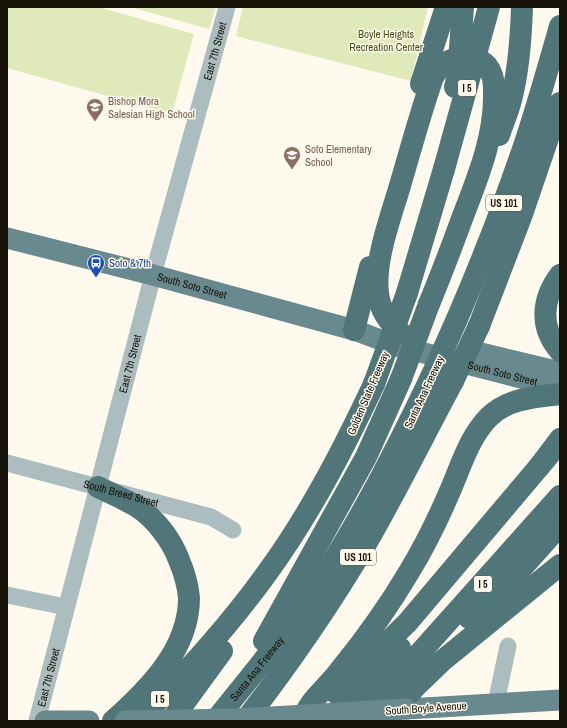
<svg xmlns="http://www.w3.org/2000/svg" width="567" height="728" font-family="'Archivo Narrow',sans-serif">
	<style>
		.green { fill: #dfe9b9 }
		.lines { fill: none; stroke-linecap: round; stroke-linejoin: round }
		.minor { stroke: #abbdbf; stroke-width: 17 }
		.major { stroke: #68898d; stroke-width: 21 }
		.highway { stroke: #50767a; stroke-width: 22 }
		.major-bridge { stroke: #68898d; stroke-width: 21 }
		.highway-bridge { stroke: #50767a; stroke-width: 22 }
		.labels { text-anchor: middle; stroke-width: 3; stroke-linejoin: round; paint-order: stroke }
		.shield { fill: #fffaed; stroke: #5d584d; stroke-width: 1 }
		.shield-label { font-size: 10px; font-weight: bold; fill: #171308 }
		.park-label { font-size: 11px; fill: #474f1b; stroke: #fffaed }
		.street-label { font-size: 11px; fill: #171308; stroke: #fffaed }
		.education-label { font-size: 11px; fill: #785e54; stroke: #fffaed; text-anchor: start }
		.transit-label { font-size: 11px; fill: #164399; stroke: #fffaed; text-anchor: start }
	</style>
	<rect width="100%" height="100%" fill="#fffaed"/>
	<!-- green -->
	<path class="green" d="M9 7H98L194 34 172 114 7 68V15Z
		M130 7H216L209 29Z
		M243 7H428L411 81 236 36Z"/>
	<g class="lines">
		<!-- minor -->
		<g class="minor">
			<path id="s1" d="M7 463 211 517 233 530"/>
			<path d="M7 595 66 607"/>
			<path d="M496 703 508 646"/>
			<path id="s2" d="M37 721 153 275 227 7"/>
		</g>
		<!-- major -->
		<g class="major">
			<path id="s3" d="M7 238 153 275 354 330 397 346 560 388"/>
			<path d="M477 352 560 372"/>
			<path d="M406 709 560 700"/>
			<path d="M45 721H89"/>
		</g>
		<!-- highway -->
		<g class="highway">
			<path d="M421 84 446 7"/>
			<path d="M499 135C503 123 508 112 511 100 519 70 521 38 522 7"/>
			<path d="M560 275C542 299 539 327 560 351"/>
			<path d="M407 293 444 169"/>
			<path d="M457 319C482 261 505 202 525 143 538 104 549 65 560 26"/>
			<path d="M479 326 521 217 560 103"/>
			<path d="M354 330 370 267"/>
			<path d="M402 334C389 322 380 311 378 293 374 262 390 219 399 189 410 152 420 114 433 77 440 66 447 59 461 58 474 57 486 60 491 73 494 78 494 87 494 93 495 136 478 177 463 216 452 246 441 275 429 304"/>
			<path d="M539 467 560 439"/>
			<path d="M98 487C110 493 124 499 136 506 155 518 171 539 179 560 184 572 188 585 189 598 189 649 149 689 113 721"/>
			<path d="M469 618 520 570 560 525"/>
			<path d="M264 641 366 457 401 379"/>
			<path d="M336 693 408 622 549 455"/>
			<path d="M136 721 146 713C190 669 231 623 267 573 310 514 343 450 374 384"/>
			<path d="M171 721 222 651"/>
			<path id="s4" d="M215 721C245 683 277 646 304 606 354 533 394 455 432 375"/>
			<path d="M245 721C289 664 330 605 367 542 397 490 424 435 453 381"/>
			<path d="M301 721C305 714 308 707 313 701 322 690 333 680 341 669 366 638 389 606 409 572 425 546 438 519 450 491 461 466 469 437 489 417 508 398 536 397 560 394"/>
			<path d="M339 721 400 648"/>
			<path d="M359 721 560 496"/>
			<path d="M386 721 415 687 442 661 560 565"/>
		</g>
		<!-- major-bridge -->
		<path class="major-bridge" d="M125 721 236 719 406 709"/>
		<!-- highway-bridge -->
		<path class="highway-bridge" d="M455 87 458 75 463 7
			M444 169 489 7
			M432 375 457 319
			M401 379 429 304
			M453 381 479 326
			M374 384 407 293"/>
	</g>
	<!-- icons -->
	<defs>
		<symbol id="school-pin" viewBox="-11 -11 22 30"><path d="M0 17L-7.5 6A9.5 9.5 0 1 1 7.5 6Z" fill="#8d6e63" stroke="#fffaed"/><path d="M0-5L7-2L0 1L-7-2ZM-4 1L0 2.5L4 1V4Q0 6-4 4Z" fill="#fff"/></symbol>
		<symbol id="bus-pin" viewBox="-11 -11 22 30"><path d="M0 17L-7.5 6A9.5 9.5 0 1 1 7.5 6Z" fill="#1a4fb4" stroke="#fffaed"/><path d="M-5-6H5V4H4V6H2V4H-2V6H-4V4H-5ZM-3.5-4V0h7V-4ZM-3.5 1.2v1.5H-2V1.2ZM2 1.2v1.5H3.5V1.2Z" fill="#fff"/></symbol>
	</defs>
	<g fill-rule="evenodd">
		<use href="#school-pin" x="85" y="97" width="20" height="27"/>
		<use href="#school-pin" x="282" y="145" width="20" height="27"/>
		<use href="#bus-pin" x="86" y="253" width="20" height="27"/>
	</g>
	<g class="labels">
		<!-- shield labels -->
		<g class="shield">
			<rect x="458" y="80" width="18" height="16" rx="3"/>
			<rect x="486" y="195" width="36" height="16" rx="3"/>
			<rect x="340" y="549" width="36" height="16" rx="3"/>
			<rect x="474" y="576" width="18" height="16" rx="3"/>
			<rect x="151" y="691" width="18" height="16" rx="3"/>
		</g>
		<g class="shield-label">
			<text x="467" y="92">I 5</text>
			<text x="504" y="207">US 101</text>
			<text x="358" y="561">US 101</text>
			<text x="483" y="588">I 5</text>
			<text x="160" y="703">I 5</text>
		</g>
		<!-- park labels -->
		<g class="park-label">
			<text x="386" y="38">Boyle Heights<tspan x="386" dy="13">Recreation Center</tspan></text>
		</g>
		<!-- street labels -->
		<g class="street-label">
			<text dy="4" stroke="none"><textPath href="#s2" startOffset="693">East 7th Street</textPath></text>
			<text dy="4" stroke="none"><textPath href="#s3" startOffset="191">South Soto Street</textPath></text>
			<text dy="4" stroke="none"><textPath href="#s2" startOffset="369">East 7th Street</textPath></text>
			<text dy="4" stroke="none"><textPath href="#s3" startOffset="514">South Soto Street</textPath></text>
			<text transform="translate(424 392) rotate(-65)" y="4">Santa Ana Freeway</text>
			<text transform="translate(368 393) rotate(-67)" y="4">Golden State Freeway</text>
			<text dy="4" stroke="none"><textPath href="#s1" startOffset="118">South Breed Street</textPath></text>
			<text dy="4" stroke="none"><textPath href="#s4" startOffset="67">Santa Ana Freeway</textPath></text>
			<text dy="4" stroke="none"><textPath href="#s2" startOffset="45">East 7th Street</textPath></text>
			<text transform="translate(426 708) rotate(-4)" y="4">South Boyle Avenue</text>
		</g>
		<!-- education labels -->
		<g class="education-label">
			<text x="108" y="105">Bishop Mora<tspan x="108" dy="13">Salesian High School</tspan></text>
			<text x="305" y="153">Soto Elementary<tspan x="305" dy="13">School</tspan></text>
		</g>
		<!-- transit labels -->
		<g class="transit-label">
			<text x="109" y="267">Soto &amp; 7th</text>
		</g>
	</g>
	<!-- border -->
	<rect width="567" height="728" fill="none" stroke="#171308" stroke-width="16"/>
</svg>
